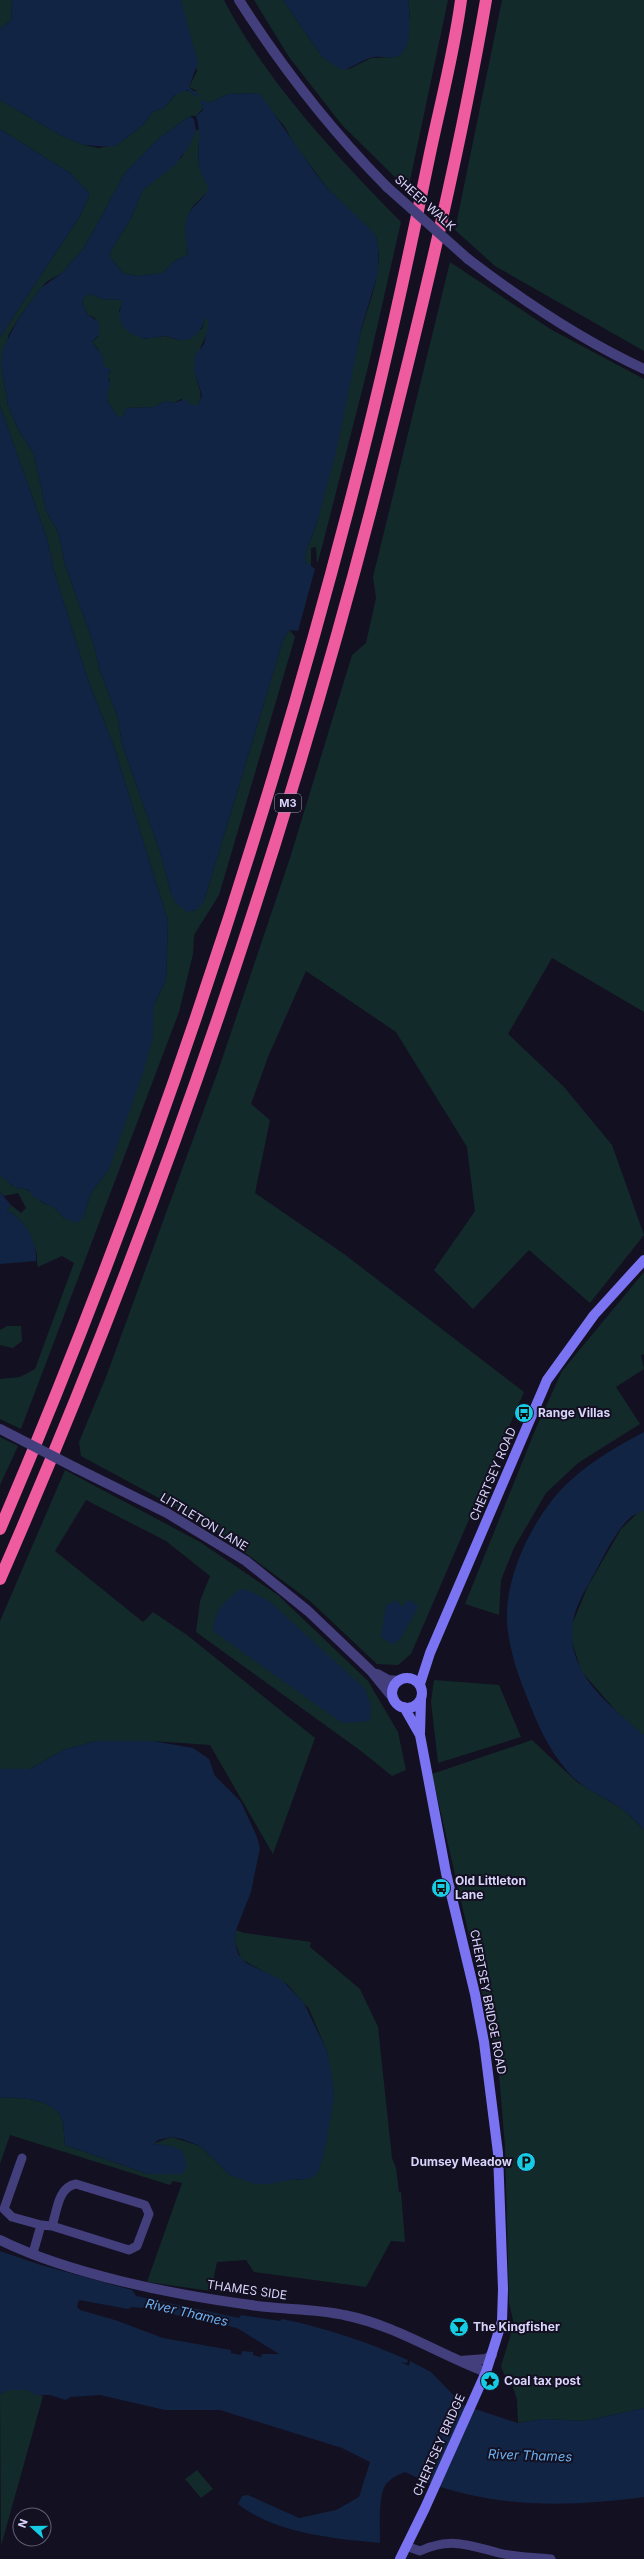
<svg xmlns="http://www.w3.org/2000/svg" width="644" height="2559" font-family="Inter,sans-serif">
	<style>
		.green { fill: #132a2a }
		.water { fill: #122443; fill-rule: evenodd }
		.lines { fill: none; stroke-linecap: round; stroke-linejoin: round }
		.minor { stroke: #433f7c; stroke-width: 9 }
		.tertiary { stroke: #433f7c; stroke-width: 10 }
		.secondary { stroke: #7a74f2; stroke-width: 10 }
		.motorway { stroke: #ef5b9f; stroke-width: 12 }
		.tertiary-bridge { stroke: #433f7c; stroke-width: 10 }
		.labels { text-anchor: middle; stroke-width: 4; stroke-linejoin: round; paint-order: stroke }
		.shield { fill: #131021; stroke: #9e99ba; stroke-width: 1 }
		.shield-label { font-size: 11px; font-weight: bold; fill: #d9d4fb }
		.street-label { font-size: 12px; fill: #d9d4fb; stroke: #131021 }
		.poi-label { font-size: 12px; font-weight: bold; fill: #d9d4fb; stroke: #131021; text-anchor: start }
		.water-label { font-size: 13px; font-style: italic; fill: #6cb1f1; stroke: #131021 }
	</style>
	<rect width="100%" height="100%" fill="#131021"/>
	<!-- green -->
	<path class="green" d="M0 0H12L11 20 0 29Z
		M181 0H224C265 80 338 158 401 222L368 367 322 547 317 564 316 547 311 548V568L305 561 306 551 317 523C331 461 346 398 360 335 368 303 385 271 376 237L328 189 294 144 285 127 256 93 229 94 208 103 196 116H190L158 139 125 173 84 248 62 273 46 282 18 319 9 334 1 365 8 405 18 429 34 454 46 511 58 532 65 565 93 642 100 671 118 718 122 744 160 852 171 893 194 911 204 901 284 637 290 630 295 637 219 895 194 935 193 954 179 1012 21 1429 0 1419V1379L20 1377 35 1369 74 1263 62 1256 38 1267C36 1261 38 1256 36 1251 31 1233 22 1219 7 1210L11 1205 21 1213 26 1208 18 1193 4 1196 0 1192V1175C7 1178 8 1184 15 1187 18 1189 23 1188 27 1190 35 1194 43 1207 53 1206L64 1218H83L91 1193 109 1169 154 1005 166 980 168 921 114 747 87 677 54 571 47 538 0 406V337L79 218 90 194 70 173 0 129V100L62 136 84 145 98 148 117 145 143 125 153 112 164 108 179 91H197L189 87 197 71Z
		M254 0H283L323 58 349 69 371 58 396 57 410 17 408 0H448L408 190 342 125 289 57Z
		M502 0H644V351L495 266 455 230Z
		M196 130H201C197 152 195 168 210 187 205 198 195 201 190 211 184 223 187 242 188 255L174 261 163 273 136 276 123 273 110 257 111 251 131 218 143 190 182 157Z
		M450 262 552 330 644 379V1012L552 958 508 1034 564 1087 612 1145 644 1235 590 1303 529 1250 473 1309 434 1270 475 1211 467 1147 396 1032 306 971 268 1057 251 1104 270 1120 255 1193 344 1254 524 1392 411 1654 398 1665 377 1664 310 1601 205 1523 81 1456 79 1442 106 1377 218 1071 290 858 352 655 366 643 376 598 373 577Z
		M90 294 102 299 120 300 122 303 119 311 144 339 165 336 178 340 202 329 205 319H209C212 333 192 355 195 372 196 384 205 393 198 405H191L181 399 174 403 165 401 154 407 127 408 123 416 118 418 107 400 110 380 107 376 111 371 104 367 99 350 92 342 98 337 95 318 88 315 82 302 86 295Z
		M644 1272V1354L641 1355 644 1369 616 1387 640 1424 578 1463 546 1493 514 1548 501 1580 499 1615 465 1604 536 1428 562 1371Z
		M7 1326H21L22 1341 13 1348 0 1345V1330Z
		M0 1437 18 1446 0 1485Z
		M65 1470 200 1542 278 1595 368 1681 398 1732 406 1770 392 1776 361 1751 196 1632 200 1601 210 1576 166 1541 86 1500 55 1551 143 1622 153 1612 187 1635 315 1738 273 1854 210 1745 153 1741H96L63 1750 30 1769H0V1621Z
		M644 1507V1736L617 1712 581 1671 571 1638 573 1622 588 1586 621 1529Z
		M434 1680 499 1685 521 1737 438 1763 431 1702Z
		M532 1740 577 1782 624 1810 644 1830V2408L585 2421 543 2419 518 2423 517 2400 512 2384 504 2374 501 2366 514 2324 509 2303 505 2146 498 2063 432 1774Z
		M236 1930 244 1933 311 1942 310 1947 360 1989 378 2027 392 2158 396 2168 399 2192H401L405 2242 391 2241 366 2287 254 2272 246 2260 217 2262 211 2291 147 2282 182 2183 173 2181 170 2185 10 2135 0 2164V2098C19 2097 53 2098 62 2119 64 2127 64 2137 65 2145L148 2174H182L171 2146 153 2144 171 2137 200 2146 230 2175 304 2180 334 2097 327 2051 309 2009 287 1984 241 1959 235 1942Z
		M9 2390H27L43 2396 1 2546 0 2394Z
		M197 2470 213 2489 201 2498 185 2479Z"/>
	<!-- water -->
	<path class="water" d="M12 0H181L198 63 189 87 199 95 196 97 188 90 175 95 164 108 153 112 143 125 117 145 110 147 84 145 62 136 0 100V29L11 20Z
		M283 0H408C410 14 414 53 395 57 387 58 378 55 370 58 360 61 353 68 342 70L323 58Z
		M256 93 261 95 313 170 328 189 371 230 376 237 378 246V273L362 326 336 452 317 523 306 551 305 561 315 569 298 631 290 630 284 637 204 901 198 909 187 912 175 902 171 893 160 852 122 744 118 718 100 671 93 642 65 565 58 532 46 511 34 454 18 429 8 405 1 365 3 349 18 319 42 287 62 273 84 248 125 173 158 139 190 116 194 119 196 130 190 145 175 165 143 190 131 218 111 251 110 257 123 273 136 276 163 273 174 261 188 255C187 243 182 222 190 211 197 202 205 198 209 187 189 159 205 144 196 116L203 110 200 102 203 100 208 103 229 94ZM90 294 102 299 120 300 122 303C115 322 124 333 143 338 150 340 158 336 164 336 169 336 174 339 179 340 193 342 202 331 205 319H209L204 344 195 355 194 371 202 395 198 405H191L185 399 174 403 165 401 154 407 127 408 123 416 118 417 107 400 110 384 108 376 111 369 104 367 103 356 92 342 99 335V322L88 315 82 302 86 295Z
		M0 129 70 173 90 194 79 218 0 337Z
		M0 406 47 538 54 571 87 677 114 747 168 921 166 980 154 1005 153 1036 144 1070 109 1169 91 1193 83 1218 77 1223 64 1218 53 1206H49L34 1197 28 1190 14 1187 0 1175Z
		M0 1192 11 1205 7 1210C24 1220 38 1240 36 1261L0 1264Z
		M644 1432V1510C640 1513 635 1514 631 1517 614 1532 604 1557 593 1576 585 1591 575 1606 573 1623 565 1674 611 1706 644 1735V1830C637 1823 630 1815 622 1809 604 1796 582 1789 568 1772 547 1748 536 1721 525 1692 517 1673 511 1652 508 1632 500 1582 534 1513 571 1480 593 1460 618 1446 644 1432Z
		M240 1589 250 1591 269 1601 365 1689 371 1705 370 1721 342 1723 213 1631C216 1607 223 1604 240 1589Z
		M409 1599 418 1607 401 1638 393 1645 381 1637 386 1606 396 1600 402 1607Z
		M96 1741H153L193 1748 209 1759 215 1776 241 1802 257 1837 260 1848 251 1892 236 1930 235 1942 238 1954 246 1963 282 1980 304 2003 327 2051 332 2077 334 2097 326 2144 319 2170 314 2177 304 2180 296 2179 270 2184H255L230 2175 200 2146 182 2139 171 2137 158 2140 154 2144 171 2146 183 2151 187 2167 182 2174H148L65 2145C64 2137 64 2127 62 2119 53 2098 19 2097 0 2098V1769H30L63 1750Z
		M0 2251 41 2265 132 2290 136 2296 239 2318 241 2315 280 2321 282 2319C327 2328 367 2342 408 2360L407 2363 401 2362 409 2366 410 2361 431 2372 463 2405 518 2423 543 2419 585 2421 644 2408V2497C564 2508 478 2509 405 2472 398 2475 391 2478 386 2484 378 2495 380 2528 380 2543 332 2538 277 2534 238 2504L242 2496 248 2495 299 2518 336 2510 359 2497 370 2462 342 2448 220 2410H165L100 2395 71 2397 66 2400 50 2395H35L27 2390H9L0 2394ZM79 2300 128 2309 132 2307 143 2308 237 2328 279 2354H262L261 2357 253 2355V2352L242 2351 241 2355 231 2353V2350L163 2338 115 2320 80 2310 77 2307Z"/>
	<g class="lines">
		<!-- minor -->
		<path class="minor" d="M22 2158 4 2209 12 2217 41 2225
			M33 2253 41 2225 52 2226 129 2250 137 2246 149 2214 145 2205 76 2184C58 2187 57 2211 52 2226
			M406 2546 420 2551C451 2537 468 2545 499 2553 516 2557 534 2557 551 2559"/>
		<!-- tertiary -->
		<path class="tertiary" d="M239 0C283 69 329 128 387 187
			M468 259C523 301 581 340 644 369
			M76 1468 167 1513 246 1561 308 1611 372 1672 394 1699
			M377 1674 388 1680 399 1681
			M0 2240C69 2274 174 2295 251 2305 281 2310 314 2308 344 2315 395 2325 438 2354 486 2372
			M460 2361 486 2359 492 2355"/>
		<!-- secondary -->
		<path class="secondary" d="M392 1693a15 15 0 1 1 30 0a15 15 0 1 1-30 0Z
			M420 1684 430 1653 547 1380 594 1315 644 1260
			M420 1733 421 1699
			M400 2559 425 2508 486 2372 502 2321 503 2289 498 2153 484 2042 475 1994 446 1873 420 1735 404 1707"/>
		<!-- motorway -->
		<path class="motorway" d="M0 1529C146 1188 264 838 356 479 384 372 407 265 429 158 440 105 454 53 461 0
			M0 1579C162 1208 293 824 391 431 427 288 461 145 486 0"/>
		<!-- tertiary-bridge -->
		<path class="tertiary-bridge" d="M387 187 468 259
			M0 1429 76 1468"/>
	</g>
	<!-- icons -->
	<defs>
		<symbol id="bus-disc" viewBox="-11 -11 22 22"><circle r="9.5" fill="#16cce5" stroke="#131021"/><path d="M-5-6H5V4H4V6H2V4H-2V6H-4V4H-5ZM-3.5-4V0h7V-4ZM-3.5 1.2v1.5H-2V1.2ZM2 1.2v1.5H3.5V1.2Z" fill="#111"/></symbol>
		<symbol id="parking-disc" viewBox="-11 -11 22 22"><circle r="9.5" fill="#16cce5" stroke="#131021"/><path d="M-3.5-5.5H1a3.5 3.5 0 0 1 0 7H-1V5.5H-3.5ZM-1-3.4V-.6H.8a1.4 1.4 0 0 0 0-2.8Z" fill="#111"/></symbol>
		<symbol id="bar-disc" viewBox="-11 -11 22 22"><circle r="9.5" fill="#16cce5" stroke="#131021"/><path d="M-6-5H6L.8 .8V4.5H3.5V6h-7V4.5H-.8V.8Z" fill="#111"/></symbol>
		<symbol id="sight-disc" viewBox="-11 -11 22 22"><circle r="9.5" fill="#16cce5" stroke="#131021"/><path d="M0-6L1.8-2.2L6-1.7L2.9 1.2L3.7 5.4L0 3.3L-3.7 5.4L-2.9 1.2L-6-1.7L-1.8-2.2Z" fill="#111"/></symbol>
	</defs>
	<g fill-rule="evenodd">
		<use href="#bus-disc" x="513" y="1402" width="22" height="22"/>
		<use href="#bus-disc" x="430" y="1877" width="22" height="22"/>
		<use href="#parking-disc" x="515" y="2151" width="22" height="22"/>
		<use href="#bar-disc" x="448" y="2316" width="22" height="22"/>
		<use href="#sight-disc" x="479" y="2370" width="22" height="22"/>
	</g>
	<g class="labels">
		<!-- shield labels -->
		<rect class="shield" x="275" y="794" width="26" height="18" rx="3"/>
		<g class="shield-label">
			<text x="288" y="807">M3</text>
		</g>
		<!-- street labels -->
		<g class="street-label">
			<text transform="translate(425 203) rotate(42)" y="4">SHEEP WALK</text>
			<text transform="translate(493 1474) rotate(-67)" y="4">CHERTSEY ROAD</text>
			<text transform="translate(204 1522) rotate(31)" y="4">LITTLETON LANE</text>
			<text transform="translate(488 2002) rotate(79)" y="4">CHERTSEY BRIDGE ROAD</text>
			<text transform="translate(247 2290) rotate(8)" y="4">THAMES SIDE</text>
			<text transform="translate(439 2445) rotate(-66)" y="4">CHERTSEY BRIDGE</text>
		</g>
		<!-- poi labels -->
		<g class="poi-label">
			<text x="538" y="1417">Range Villas</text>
			<text x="455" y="1885">Old Littleton<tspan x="455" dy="14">Lane</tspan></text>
			<text x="512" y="2166" text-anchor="end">Dumsey Meadow</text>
			<text x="473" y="2331">The Kingfisher</text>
			<text x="504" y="2385">Coal tax post</text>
		</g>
		<!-- water labels -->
		<g class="water-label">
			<text transform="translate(187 2312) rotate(13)" y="5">River Thames</text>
			<text transform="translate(530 2455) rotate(2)" y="5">River Thames</text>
		</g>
	</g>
	<!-- north arrow -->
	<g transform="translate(32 2527) rotate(291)"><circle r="19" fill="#131021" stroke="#625e78"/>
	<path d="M0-3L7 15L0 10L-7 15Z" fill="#16cce5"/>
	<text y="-6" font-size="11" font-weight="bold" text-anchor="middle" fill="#d9d4fb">N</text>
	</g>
</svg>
